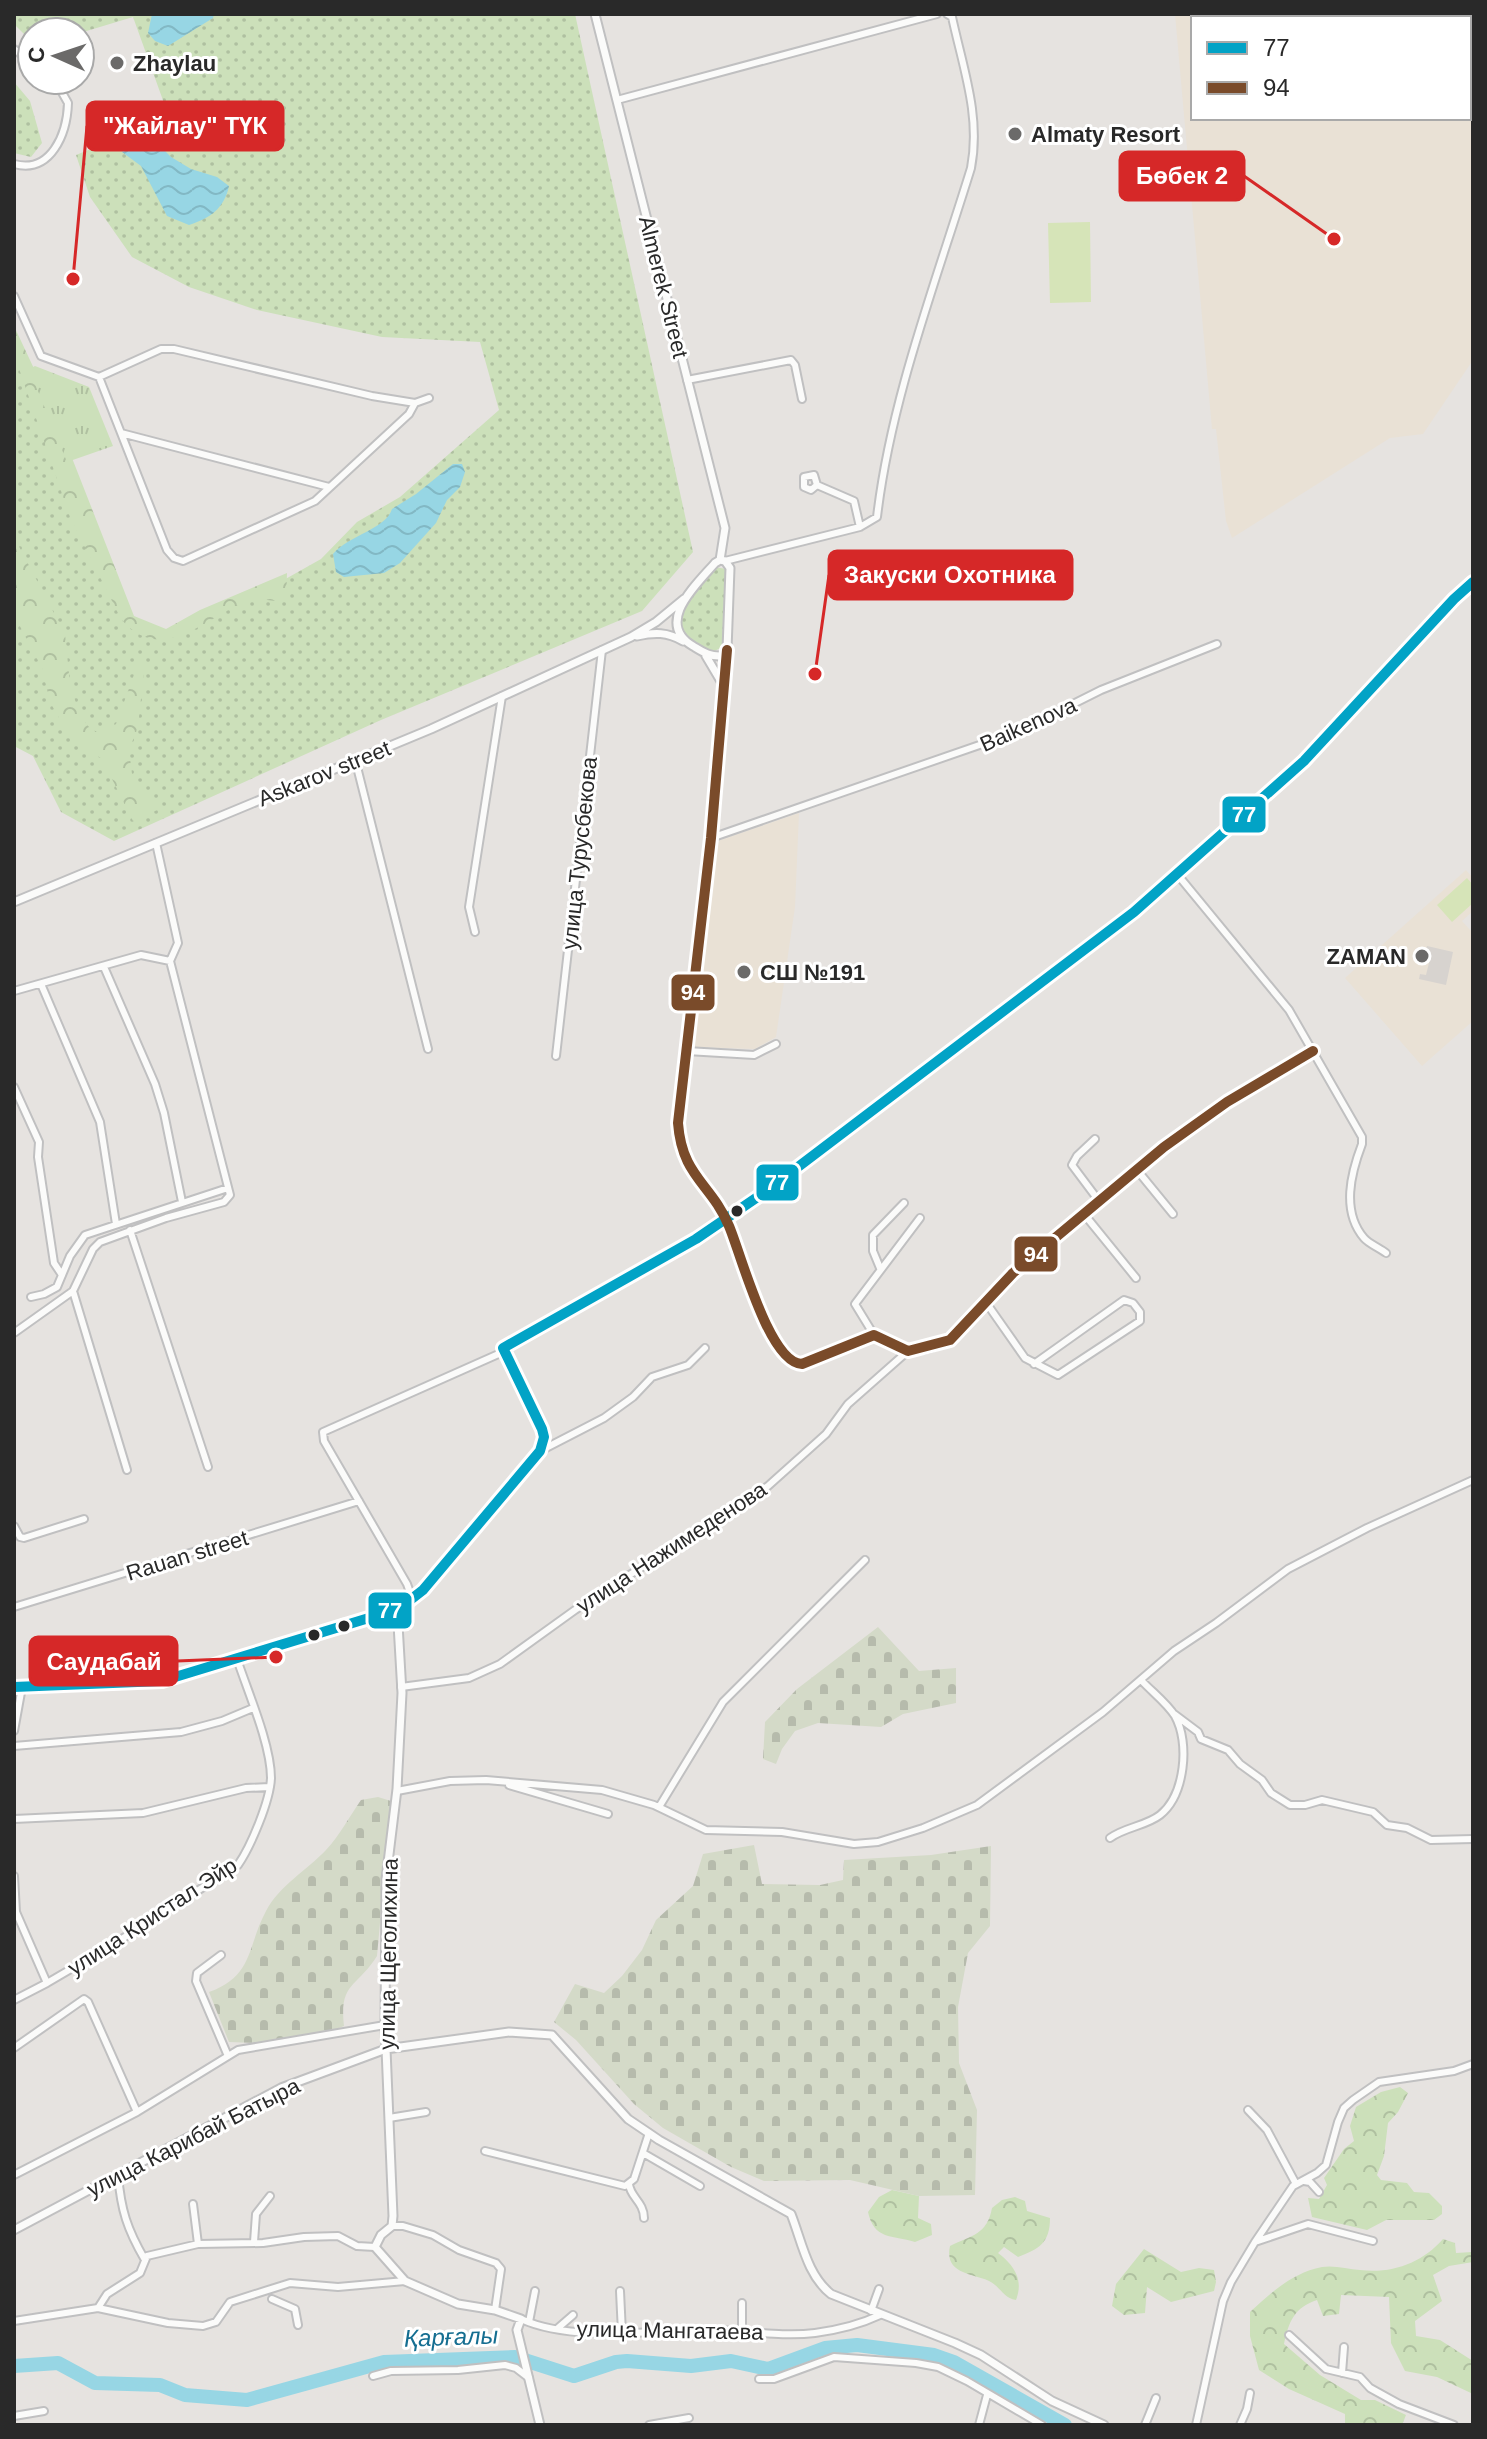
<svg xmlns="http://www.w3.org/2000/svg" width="1487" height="2439" font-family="Arial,sans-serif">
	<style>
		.education { fill: #e9e1d5; fill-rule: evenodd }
		.grass { fill: url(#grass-dots) }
		.forest { fill: url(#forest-crowns) }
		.cemetery { fill: url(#cemetery-stones) }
		.park { fill: url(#park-tufts) }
		.pitch { fill: #d6e4b8 }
		.plaza { fill: #d7d3cf }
		.water { fill: url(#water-waves) }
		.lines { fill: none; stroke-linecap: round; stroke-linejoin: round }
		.river { stroke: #97d6e4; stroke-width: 14 }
		.minor-casing { stroke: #c0c0c1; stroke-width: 10 }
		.tertiary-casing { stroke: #c0c0c1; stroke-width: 11 }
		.minor { stroke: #fbfbfa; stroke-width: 6 }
		.tertiary { stroke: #fbfbfa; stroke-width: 7 }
		.bus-1-casing { stroke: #fff; stroke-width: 16 }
		.bus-2-casing { stroke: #fff; stroke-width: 16 }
		.bus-1 { stroke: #02a3c6; stroke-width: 10 }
		.bus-2 { stroke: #7a4b2a; stroke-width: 10 }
		.poi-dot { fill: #6b6a69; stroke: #fff; stroke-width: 3 }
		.bus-dot { fill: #292929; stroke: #fff; stroke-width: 3 }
		.labels { text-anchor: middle; stroke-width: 6; stroke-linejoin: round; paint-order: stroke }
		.poi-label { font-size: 22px; font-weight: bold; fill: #292929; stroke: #fff; text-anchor: start }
		.street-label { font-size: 22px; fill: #292929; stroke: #fff }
		.water-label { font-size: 24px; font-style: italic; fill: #156e91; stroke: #fff }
		.leader { fill: none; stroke: #d62828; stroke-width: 3 }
		.callout-dot { fill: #d62828; stroke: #fff; stroke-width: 3 }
		.callout { fill: #d62828; stroke: #d62828; stroke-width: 3 }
		.callout-label { font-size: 24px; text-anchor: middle; font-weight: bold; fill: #fff }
		.line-badge { stroke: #fff; stroke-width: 3 }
		.badge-label { font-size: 22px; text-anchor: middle; font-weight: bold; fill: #fff }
	</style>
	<defs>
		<pattern id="grass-dots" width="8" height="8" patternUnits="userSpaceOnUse" patternTransform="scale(2)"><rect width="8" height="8" fill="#cce0ba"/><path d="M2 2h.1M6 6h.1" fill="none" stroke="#afc0a0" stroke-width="1.8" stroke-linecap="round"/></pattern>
		<pattern id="forest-crowns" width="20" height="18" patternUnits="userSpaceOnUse" patternTransform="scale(2)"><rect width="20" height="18" fill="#cce0ba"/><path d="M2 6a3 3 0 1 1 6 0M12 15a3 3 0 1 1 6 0" fill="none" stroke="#afc0a0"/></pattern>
		<pattern id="cemetery-stones" width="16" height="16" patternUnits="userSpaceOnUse" patternTransform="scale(2)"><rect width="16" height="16" fill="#d4dac8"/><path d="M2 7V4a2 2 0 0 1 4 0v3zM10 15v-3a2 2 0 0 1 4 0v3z" fill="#b6bbac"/></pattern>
		<pattern id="park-tufts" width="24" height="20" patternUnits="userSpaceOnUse" patternTransform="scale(2)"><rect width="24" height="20" fill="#cce0ba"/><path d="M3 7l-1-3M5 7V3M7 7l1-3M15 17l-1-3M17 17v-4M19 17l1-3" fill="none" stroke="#afc0a0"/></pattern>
		<pattern id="water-waves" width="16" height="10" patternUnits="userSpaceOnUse" patternTransform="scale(2)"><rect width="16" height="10" fill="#97d6e4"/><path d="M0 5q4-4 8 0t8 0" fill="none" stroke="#82b8c4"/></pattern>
	</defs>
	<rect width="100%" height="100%" fill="#e6e3e0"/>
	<!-- education -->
	<path class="education" d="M1175 14H1473V360L1423 434 1390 438 1232 538 1226 521 1216 429H1212ZM1193 18H1469V118H1193Z
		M799 813 795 907 776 1037 755 1049 694 1047 715 842Z
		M1466 870 1473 878V911L1462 921 1473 933V1021L1422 1066 1345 978Z"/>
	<!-- grass -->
	<path class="grass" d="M14 14H575L693 552 642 611 381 720 114 841 61 812 33 756 14 746V334L135 624 170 632 257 595 321 559 357 522 400 497 499 410 480 342 382 337 257 310 189 287 132 257 90 197 76 155 169 117 133 17 80 33 32 32V42L14 24Z
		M14 82 30 101 42 143 31 157 14 153Z
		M715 567 726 569 729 575 723 647 712 652C705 648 696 644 689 639 663 618 701 585 715 567Z"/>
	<!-- forest -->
	<path class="forest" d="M14 326 52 407 134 616 166 629 200 610 287 573 286 602C275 601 260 598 249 601 207 614 164 669 121 619L70 517 14 354Z
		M14 537 65 634 70 684 80 716 89 727 100 734 116 724 139 661 145 660 138 727 129 750 133 782 157 810 133 821 102 759 70 737 50 702 42 668 14 615Z
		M1400 2087 1408 2093 1398 2112 1388 2123 1384 2156 1377 2175 1381 2180 1407 2183 1414 2192 1429 2193 1442 2206V2214L1434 2220H1386L1367 2230 1312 2217 1308 2198 1319 2199 1327 2185 1324 2178 1344 2149 1354 2141 1350 2126 1356 2107 1381 2092Z
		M892 2190 919 2196 918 2218 931 2224 932 2235 915 2242C892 2235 874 2240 868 2212L879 2197Z
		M1015 2197 1025 2201 1027 2211 1050 2218C1050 2243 1039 2249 1018 2257L1004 2247 998 2253C1014 2265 1024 2280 1016 2300 1003 2298 1000 2286 989 2281 971 2273 944 2274 950 2246 972 2235 987 2235 992 2208L1002 2200Z
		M1443 2239 1455 2243 1456 2253 1472 2252 1473 2262 1449 2266 1433 2275 1442 2301 1415 2321 1416 2336 1440 2340 1473 2361V2394L1437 2377 1405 2371 1391 2343 1389 2297 1341 2295 1339 2314 1323 2316 1317 2300C1294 2308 1289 2321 1284 2344L1320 2375 1361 2400H1375L1406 2415 1402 2425H1345V2414L1289 2389 1259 2370 1250 2336V2312C1272 2292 1292 2273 1322 2267 1334 2265 1348 2269 1360 2270 1392 2274 1422 2263 1443 2239Z
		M1144 2249 1181 2272 1199 2268 1214 2270 1216 2282 1214 2291 1171 2302 1147 2287 1145 2313 1124 2315 1112 2306 1116 2284Z"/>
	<!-- cemetery -->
	<path class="cemetery" d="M878 1627 919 1671 956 1668V1703L903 1714 881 1727 818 1723 795 1731 782 1749 776 1764 763 1759 765 1722 797 1689Z
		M378 1797 391 1801 377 1956C357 1988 339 1982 344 2026L329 2032 255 2043 229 2042 209 1992C254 1976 247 1946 266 1911 279 1886 307 1870 326 1850 340 1835 349 1817 361 1800Z
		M754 1845 762 1884 820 1885 843 1880 844 1860 931 1855 991 1846 990 1926 968 1953 958 2007 959 2063 977 2110 975 2195 919 2196 850 2180 764 2181 731 2167 663 2128 634 2104 576 2040 554 2022 575 1984 604 1993 622 1976 642 1950 656 1920 693 1886 703 1854Z"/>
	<!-- park -->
	<path class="park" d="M35 366 89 387 113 446 67 462 29 369Z"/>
	<!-- pitch -->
	<path class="pitch" d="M1090 222 1091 302 1050 303 1048 223Z
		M1467 878 1473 885V903L1452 922 1437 905Z"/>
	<!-- plaza -->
	<path class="plaza" d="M1427 946 1453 952 1446 985 1419 979 1420 974 1426 975 1431 955 1425 953Z"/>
	<!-- water -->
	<path class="water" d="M152 14H214L213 18 168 46 155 41 148 33Z
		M136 136 154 140 171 157 191 169 217 177 229 186C224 209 210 218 189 225L167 216 141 166 122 152 121 146 126 137Z
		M453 464H462L465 472 460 487 447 500 436 523 400 563 384 573 344 577 336 572 333 554C349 535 386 529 392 509L416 494Z"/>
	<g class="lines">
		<!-- river -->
		<path class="river" d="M14 2366 58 2363 95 2383 160 2385 185 2395 247 2400 384 2362 515 2357 574 2376 616 2362 627 2361 691 2366 731 2361 768 2369 825 2348 857 2345 934 2355 954 2362 1065 2425"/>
		<defs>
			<path id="minor" d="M14 49 32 63
				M617 100 937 14
				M14 164C51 174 67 134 68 103L55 80
				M14 296 41 356 99 377 167 550 174 558 183 561 315 501 409 414 415 403 429 398
				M99 377 161 349H174L372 396 415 403
				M687 380 791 360 795 365 802 399
				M121 433 329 487
				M817 485 811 490 804 487V477L814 475 817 485 854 501 860 527
				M725 561 860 527 877 517C891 398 936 282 971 168 981 116 963 68 952 17L947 14
				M355 759 428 1049
				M711 838 1017 732 1101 690 1217 644
				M1177 874 1289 1010 1362 1137V1144C1351 1173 1341 1211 1364 1238 1369 1244 1380 1248 1386 1253
				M475 932 469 907 502 696
				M104 967 155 1084 164 1113 182 1202
				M41 984 100 1122 116 1224
				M14 991 141 955 170 961
				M687 1051 754 1055 776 1044
				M556 1056 602 650
				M14 1087 39 1142 38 1157 54 1263 62 1275
				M1095 1139 1077 1156 1072 1165 1099 1201
				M1137 1170 1173 1214
				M1084 1214 1136 1278
				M725 1217C740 1246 768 1363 802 1364L874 1335C909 1347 910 1360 950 1340L1013 1273 1164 1147 1227 1102 1313 1051
				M130 1230 208 1467
				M880 1268 873 1251V1235L904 1203
				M73 1291 127 1470
				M31 1297 44 1294 57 1287 70 1256 85 1235 228 1188
				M985 1301 1025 1358 1058 1375 1140 1321V1312L1133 1303 1124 1300 1034 1364
				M14 1333 73 1291 93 1249 100 1242 166 1218 224 1202 230 1195 170 961 178 943 156 843
				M874 1335 855 1304 920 1218
				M540 1451 604 1418 633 1397 652 1377 688 1365 705 1348
				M14 1526 20 1537 24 1538 84 1519
				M412 1598 407 1584 324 1441 323 1432 503 1352
				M14 1607 359 1501
				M401 1687 469 1678 500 1664 575 1610 768 1486 826 1434 848 1404 908 1351
				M1174 1714 1198 1732 1201 1739 1228 1750 1240 1764 1262 1780 1271 1793 1290 1805H1305L1322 1800 1373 1812 1387 1825 1407 1828 1431 1840 1473 1839
				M14 1731 22 1687
				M14 1746 181 1732 222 1721 253 1708
				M509 1785 608 1814
				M397 1791 450 1781 486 1780 602 1790 654 1805 706 1830 782 1832 854 1844 878 1842 923 1828 977 1805 1103 1712 1174 1651 1216 1623 1288 1569 1367 1528 1473 1480
				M659 1807 723 1702 865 1560
				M14 1819 143 1813 246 1788 269 1787
				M1110 1838C1125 1827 1146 1826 1160 1815 1185 1795 1190 1743 1175 1716 1167 1703 1151 1691 1141 1680
				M14 1876 16 1912 47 1983 14 2000
				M221 1955 197 1973 196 1981 228 2056
				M47 1983 117 1942 238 1865C251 1846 270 1801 271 1778 271 1745 248 1692 237 1659
				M14 2048 84 1999 88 2002 137 2112
				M1248 2110 1267 2130 1296 2184
				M389 2118 426 2112
				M485 2151 625 2186 634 2179 649 2133
				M643 2153 700 2186
				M14 2175 137 2112 238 2050 385 2025
				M118 2175C121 2210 127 2229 145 2260
				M1304 2181 1310 2182 1319 2192
				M629 2184C630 2197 644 2202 644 2218
				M193 2204 198 2244
				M392 2226H403L433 2235 459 2250 496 2263 501 2269 495 2310
				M254 2242 256 2214 270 2196
				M1255 2242 1293 2186 1317 2173 1326 2165 1338 2122 1344 2108 1353 2100 1379 2082 1454 2071 1473 2064
				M620 2291 622 2333
				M272 2299 295 2309 298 2325
				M98 2308 107 2294 140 2273 147 2256 198 2244 263 2243 304 2237 338 2236 357 2246 375 2247
				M871 2311 879 2289
				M521 2319C573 2343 660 2330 717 2330 749 2331 784 2337 815 2333 837 2330 861 2324 880 2315
				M14 2321 98 2308 168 2323 203 2326 216 2322 230 2302 290 2283 338 2287 405 2281
				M529 2322 535 2291
				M558 2328 573 2315
				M742 2330V2303
				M1289 2335 1326 2369 1360 2377 1370 2388 1399 2404 1454 2425
				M1342 2373 1344 2347
				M373 2376 391 2371 458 2370 505 2365 516 2368 529 2378
				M759 2379H774L834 2357 916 2363 938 2367 967 2381 1042 2425
				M14 2416 44 2411
				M649 2425 689 2418
				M979 2425 987 2395
				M1145 2425 1156 2398
				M1196 2425 1223 2301 1231 2282 1255 2242 1308 2224 1373 2241
				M1240 2425 1247 2409 1250 2393"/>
			<path id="tertiary" d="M595 14 725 528 720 560
				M720 560 725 561 730 568 727 650 722 656C710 657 703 652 693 646 654 623 696 585 715 563Z
				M637 636C655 632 667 632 683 641
				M706 656 722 683
				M14 902 431 729 631 637 656 622 684 599
				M725 1217C703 1180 681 1170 678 1123L711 838 727 650
				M397 1607 402 1693 397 1789 386 1879 385 2025 393 2216 392 2226 381 2235 375 2247 405 2281 458 2304 495 2310 521 2319 517 2330 540 2425
				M14 1687 162 1681 382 1614 405 1604 423 1590 540 1451 544 1437 542 1429 503 1348 696 1239 765 1192 1134 912 1304 761 1454 599 1473 582
				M14 2230 281 2088 386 2049 509 2032 552 2035 628 2119 659 2140 791 2214C802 2242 807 2275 831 2294L955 2343 981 2355 1052 2401 1104 2425"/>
		</defs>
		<!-- minor casing -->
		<use href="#minor" class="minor-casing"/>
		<!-- tertiary casing -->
		<use href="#tertiary" class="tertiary-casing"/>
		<!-- minor -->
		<use href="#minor" class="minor"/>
		<!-- tertiary -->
		<use href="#tertiary" class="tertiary"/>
		<defs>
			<path id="bus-1" d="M14 1687 162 1681 382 1614 405 1604 423 1590 540 1451 544 1437 542 1429 503 1348 696 1239 765 1192 1134 912 1304 761 1454 599 1473 582"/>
			<path id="bus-2" d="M727 650 711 838 678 1123C682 1177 711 1183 729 1226 741 1254 769 1363 802 1364L874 1335 908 1351 950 1340 1013 1273 1164 1147 1227 1102 1313 1051"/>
		</defs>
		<!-- bus-1 casing -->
		<use href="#bus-1" class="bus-1-casing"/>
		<!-- bus-2 casing -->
		<use href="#bus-2" class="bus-2-casing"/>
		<!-- bus-1 -->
		<use href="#bus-1" class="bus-1"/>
		<!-- bus-2 -->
		<use href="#bus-2" class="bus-2"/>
	</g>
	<!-- markers -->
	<g class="poi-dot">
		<circle cx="117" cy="63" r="8"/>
		<circle cx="1015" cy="134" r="8"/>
		<circle cx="1422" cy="956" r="8"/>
		<circle cx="744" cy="972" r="8"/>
	</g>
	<g class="bus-dot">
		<circle cx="737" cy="1211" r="7"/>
		<circle cx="344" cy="1626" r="7"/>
		<circle cx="314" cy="1635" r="7"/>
	</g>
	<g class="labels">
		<!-- poi labels -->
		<g class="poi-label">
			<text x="133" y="71">Zhaylau</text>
			<text x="1031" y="142">Almaty Resort</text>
			<text x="1406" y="964" text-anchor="end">ZAMAN</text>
			<text x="760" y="980">СШ №191</text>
		</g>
		<!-- street labels -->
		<g class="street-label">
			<text transform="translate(664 287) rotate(76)" y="8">Almerek Street</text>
			<text transform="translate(1028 724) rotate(-24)" y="8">Baikenova</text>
			<text transform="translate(324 773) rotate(-22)" y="8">Askarov street</text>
			<text transform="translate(579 853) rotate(-84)" y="8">улица Турусбекова</text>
			<text transform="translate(671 1547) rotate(-33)" y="8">улица Нажимеденова</text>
			<text transform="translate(187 1555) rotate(-17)" y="8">Rauan street</text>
			<text transform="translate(152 1916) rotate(-33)" y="8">улица Кристал Эйр</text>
			<text transform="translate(388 1954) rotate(-89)" y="8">улица Щеголихина</text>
			<text transform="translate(193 2137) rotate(-27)" y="8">улица Карибай Батыра</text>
			<text transform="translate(670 2330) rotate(1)" y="8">улица Мангатаева</text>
		</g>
		<!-- water labels -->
		<g class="water-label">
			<text transform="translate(451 2337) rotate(-2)" y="8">Қарғалы</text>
		</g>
	</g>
	<!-- callouts -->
	<path class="leader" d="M73 279L87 126M1334 239L1244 176M815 674L829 575M276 1657L177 1661"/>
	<g class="callout-dot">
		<circle cx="73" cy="279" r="8"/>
		<circle cx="1334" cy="239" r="8"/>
		<circle cx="815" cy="674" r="8"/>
		<circle cx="276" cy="1657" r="8"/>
	</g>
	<g class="callout">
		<rect x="87" y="102" width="196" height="48" rx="8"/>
		<rect x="1120" y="152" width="124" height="48" rx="8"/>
		<rect x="829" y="551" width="243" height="48" rx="8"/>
		<rect x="30" y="1637" width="147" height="48" rx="8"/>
	</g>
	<g class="callout-label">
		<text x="185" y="134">"Жайлау" ТҮК</text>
		<text x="1182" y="184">Бөбек 2</text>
		<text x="950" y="583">Закуски Охотника</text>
		<text x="104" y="1670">Саудабай</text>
	</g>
	<g class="line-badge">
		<rect x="1221" y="795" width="46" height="39" rx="8" fill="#02a3c6"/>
		<rect x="670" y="973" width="46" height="39" rx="8" fill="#7a4b2a"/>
		<rect x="755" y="1163" width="45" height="39" rx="8" fill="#02a3c6"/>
		<rect x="1013" y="1235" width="46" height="38" rx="8" fill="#7a4b2a"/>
		<rect x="367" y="1591" width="46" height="39" rx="8" fill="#02a3c6"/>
	</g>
	<g class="badge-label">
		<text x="1244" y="822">77</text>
		<text x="693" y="1000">94</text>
		<text x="777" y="1190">77</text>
		<text x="1036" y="1262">94</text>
		<text x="390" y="1618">77</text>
	</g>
	<!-- border -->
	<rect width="1487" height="2439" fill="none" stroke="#292929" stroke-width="32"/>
	<!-- legend -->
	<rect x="1191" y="16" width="280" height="104" fill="#ffffff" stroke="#a9a9a9" stroke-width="2"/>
	<rect x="1207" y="42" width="40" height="12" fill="#02a3c6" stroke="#a9a9a9" stroke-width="2"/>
	<text x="1263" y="56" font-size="24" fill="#292929">77</text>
	<rect x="1207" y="82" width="40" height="12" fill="#7a4b2a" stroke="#a9a9a9" stroke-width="2"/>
	<text x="1263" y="96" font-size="24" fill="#292929">94</text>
	<!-- north arrow -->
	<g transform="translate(56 56) rotate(273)"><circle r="38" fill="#ffffff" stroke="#a9a9a9" stroke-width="2"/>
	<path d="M0-6L14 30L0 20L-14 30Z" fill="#6b6a69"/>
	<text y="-12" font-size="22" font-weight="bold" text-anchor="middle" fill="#292929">С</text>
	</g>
</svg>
